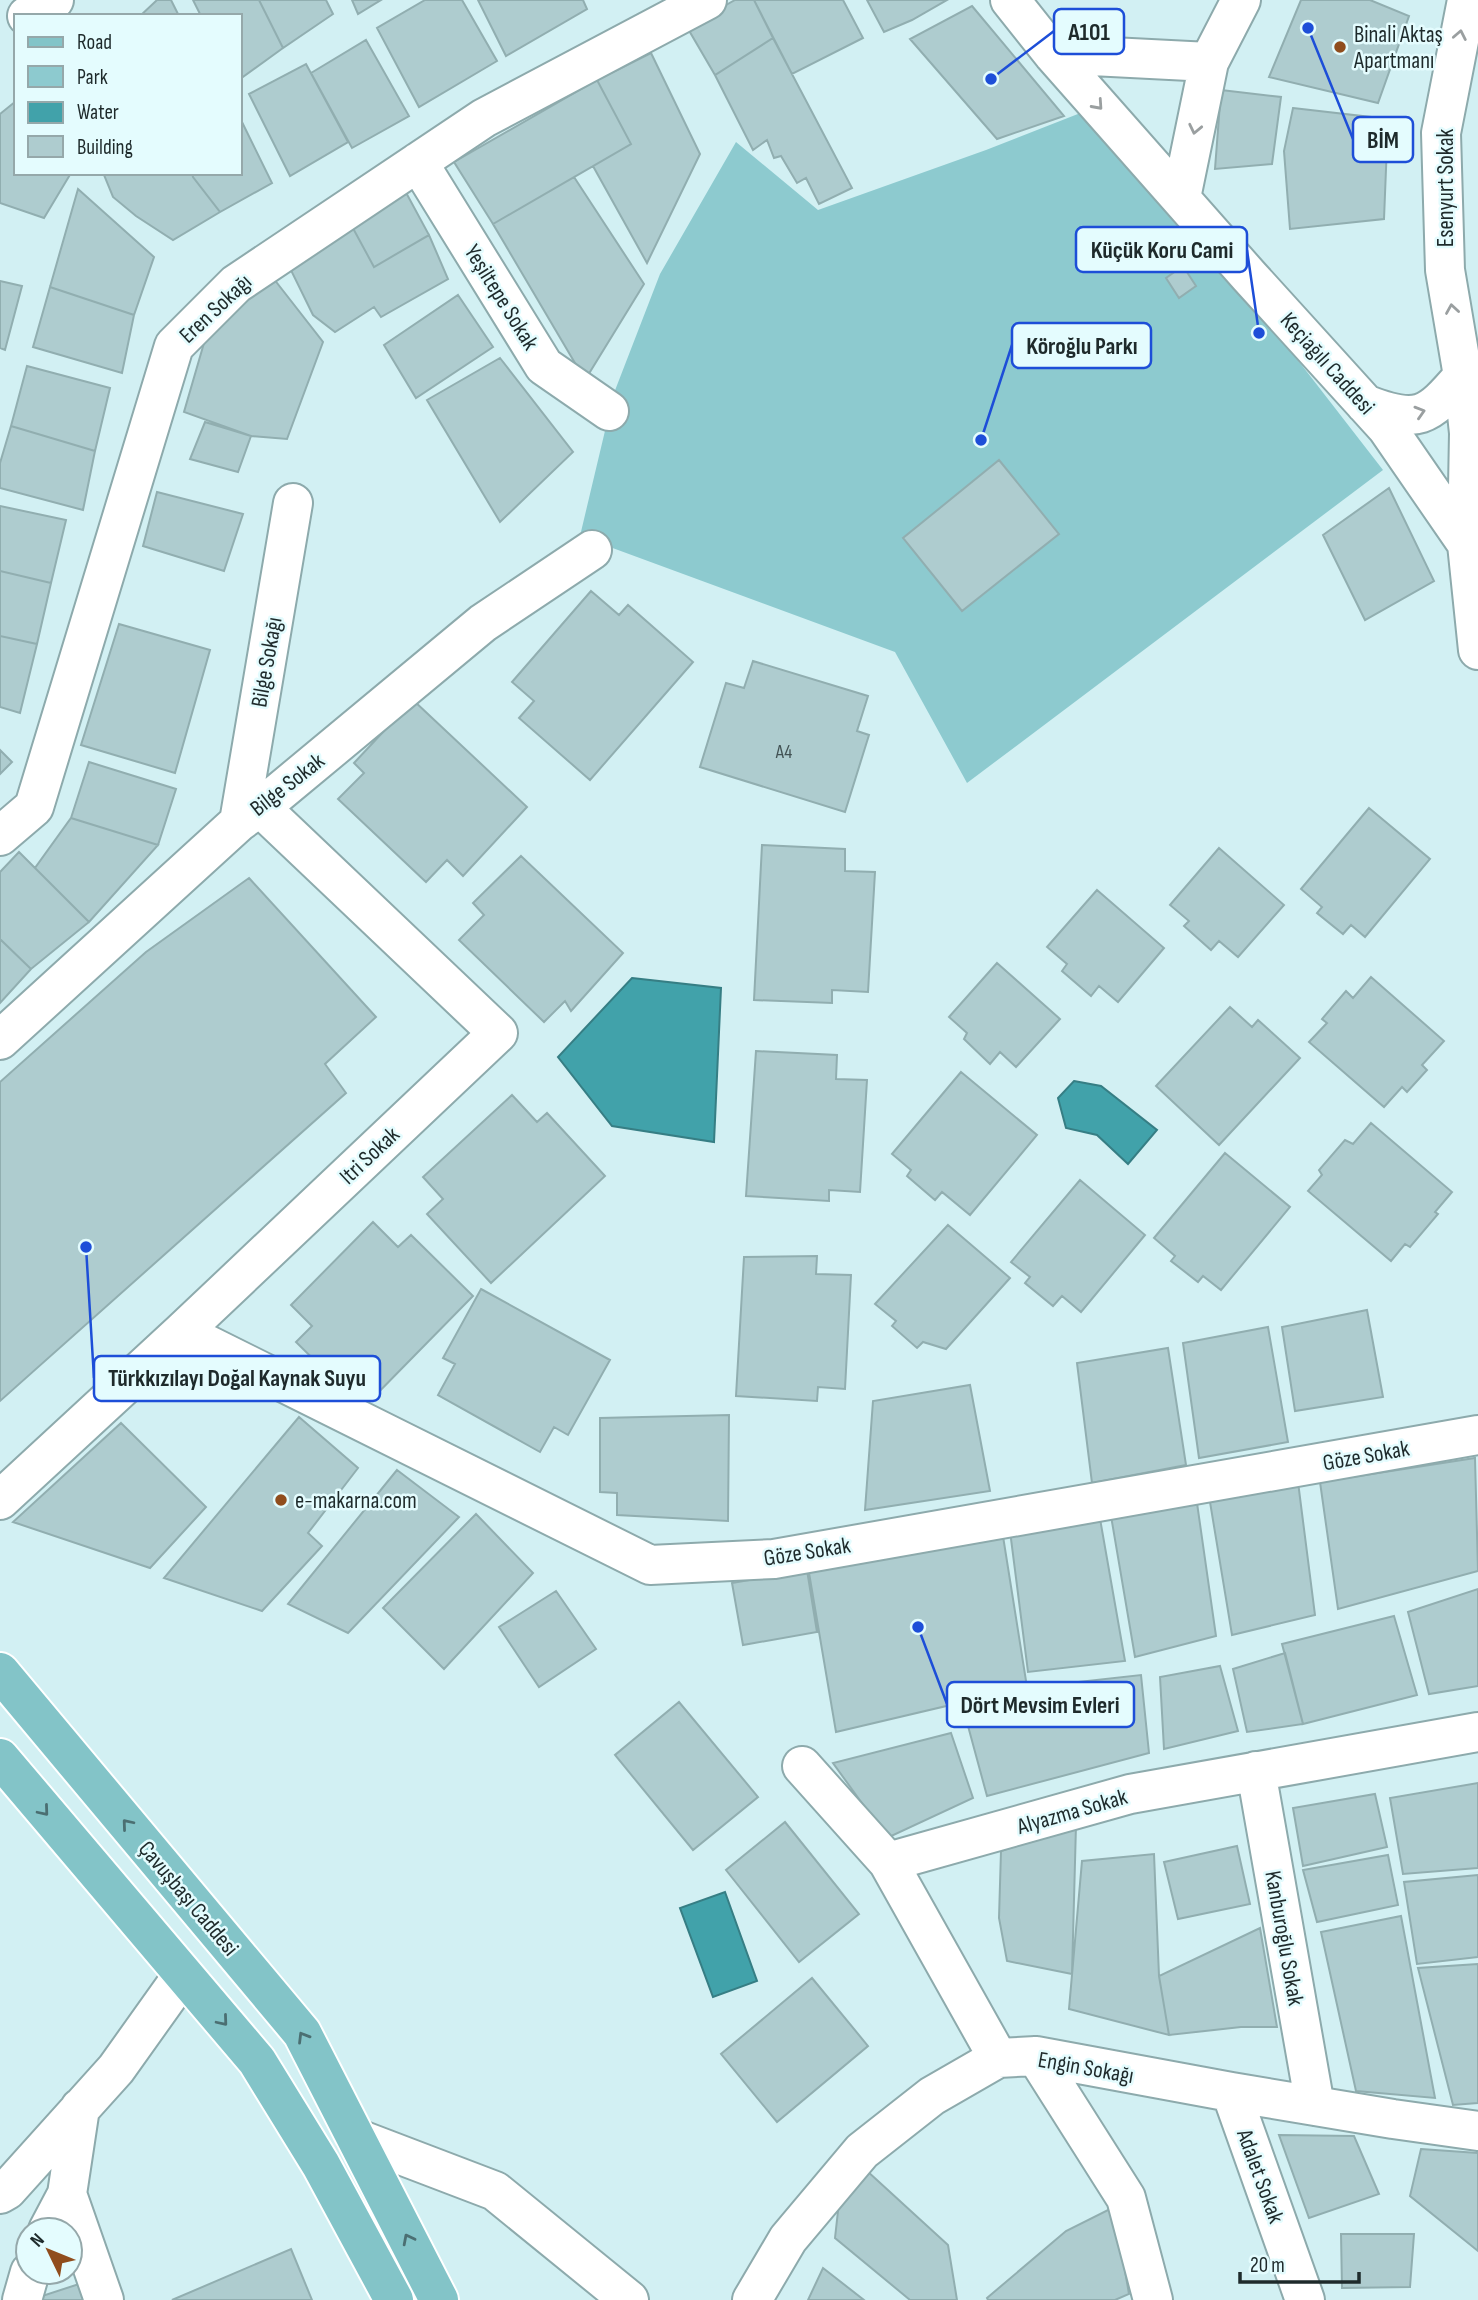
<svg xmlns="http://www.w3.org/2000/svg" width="1478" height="2300" font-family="'Sofia Sans Condensed',sans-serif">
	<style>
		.green { fill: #8dcacf }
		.water { fill: #41a2aa; stroke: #367e84; stroke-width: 2 }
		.building { fill: #aecccf; stroke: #91aeb0; stroke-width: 2 }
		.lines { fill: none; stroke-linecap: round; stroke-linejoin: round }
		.minor-casing { stroke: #8daaac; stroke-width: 42 }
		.major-casing { stroke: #fff; stroke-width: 42 }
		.minor { stroke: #fff; stroke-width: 38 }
		.major { stroke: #83c4c8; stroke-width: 38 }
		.oneway { stroke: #9a9fa0 }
		.oneway2 { stroke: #4b6f72 }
		.poi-dot { fill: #904d1d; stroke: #e4fcfe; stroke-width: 2.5 }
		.labels { text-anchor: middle; stroke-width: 5; stroke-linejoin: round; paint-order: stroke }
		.number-label { font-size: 19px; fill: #425254 }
		.poi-label { font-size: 23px; fill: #1e2a2b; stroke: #e4fcfe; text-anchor: start }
		.street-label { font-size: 23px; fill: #1e2a2b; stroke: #e4fcfe }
		.leader { fill: none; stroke: #1d4ed8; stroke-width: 2.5 }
		.callout-dot { fill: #1d4ed8; stroke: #e4fcfe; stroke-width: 2.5 }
		.callout { fill: #e4fcfe; stroke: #1d4ed8; stroke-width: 2.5 }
		.callout-label { font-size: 24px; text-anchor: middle; font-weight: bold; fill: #1e2a2b }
	</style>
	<rect width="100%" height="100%" fill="#d2f0f3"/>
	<!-- green -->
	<path class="green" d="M1083 112 1231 274 1383 470 967 783 895 652 580 536 614 393 660 274 736 142 818 210 986 150Z"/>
	<!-- water -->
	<path class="water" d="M632 978 721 988 714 1142 612 1126 558 1057Z
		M1074 1081 1101 1086 1157 1130 1128 1164 1097 1135 1066 1128 1058 1098Z
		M725 1892 757 1981 713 1997 680 1908Z"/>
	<!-- building -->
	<path class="building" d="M157 0H171L179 16H140Z
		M193 0H259L283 48 240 79V16H201Z
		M259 0H326L333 14 283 48Z
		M352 0H381L358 14Z
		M425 0H462L497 61 419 107 377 28Z
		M478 0H583L587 9 506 56Z
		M735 0H754L773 38 715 75 687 27Z
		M754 0H843L863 38 792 74Z
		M867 0H947L912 20 884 32Z
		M1301 0H1370L1409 16 1378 103 1269 77Z
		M972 6 1064 116 997 139 910 39Z
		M773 38 852 188 819 204 806 178 797 183 781 156 774 158 767 140 753 150 715 75Z
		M366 40 409 116 352 148 311 73Z
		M651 53 700 154 647 263 593 166 631 144 597 80Z
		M306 64 348 142 290 176 249 94Z
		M597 80 631 144 493 224 454 162Z
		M1221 90 1281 97 1272 164 1215 169Z
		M16 101V173H71L44 218 0 203V114Z
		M1293 108 1388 119 1384 219 1290 229 1284 151Z
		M240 118 272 183 220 212 193 177 192 173H240Z
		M107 173H192L193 177 220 212 173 240 136 216 113 197 104 175Z
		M574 177 644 284 585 380 493 224Z
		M403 187 429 235 374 267 348 219Z
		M78 189 154 257 134 315 50 287Z
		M348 219 374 267 429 235 448 279 381 317 374 307 335 332 313 315 284 256Z
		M263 265 323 342 287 439 251 436 184 412 204 343 211 308Z
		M1183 266 1196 286 1179 298 1166 278Z
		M0 281 22 286 5 350 0 348Z
		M50 287 134 315 122 373 33 347Z
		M458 295 493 347 416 398 384 345Z
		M500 358 573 452 500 522 427 400Z
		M27 366 110 388 95 451 11 426Z
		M205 422 251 436 238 472 190 459Z
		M11 426 95 451 83 510 0 488V463Z
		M999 460 1059 534 962 611 903 538Z
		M1389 488 1434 581 1365 620 1323 535Z
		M157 492 243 514 224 571 143 546Z
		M0 506 66 520 51 583 0 571Z
		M0 571 51 583 37 644 0 636Z
		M591 591 619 615 628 605 693 662 590 780 519 718 534 701 512 682Z
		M119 624 210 650 175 773 81 745Z
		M0 636 37 644 20 713 0 707Z
		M753 661 868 696 857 731 869 735 845 812 700 767 726 683 744 688Z
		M413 700 527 807 463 876 447 860 426 882 338 799 364 773 354 763Z
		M0 750 12 762 0 774Z
		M89 762 176 789 158 845 71 818Z
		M1369 808 1430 859 1365 937 1351 925 1343 934 1317 913 1322 907 1301 889Z
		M71 818 158 845 89 922 35 868Z
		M762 845 845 849V871L875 872 868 992 832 990V1003L754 1000Z
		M1219 848 1284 905 1238 957 1219 941 1211 950 1184 926 1189 921 1170 905Z
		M19 852 89 922 31 969 0 939V872Z
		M521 856 623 953 571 1011 565 1001 544 1022 459 940 484 915 473 903Z
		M249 878 376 1017 325 1064 346 1093 0 1401V1082L146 952Z
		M1097 890 1164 948 1118 1002 1099 986 1091 996 1062 971 1067 964 1047 947Z
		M0 939 31 969 0 1003Z
		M997 963 1060 1019 1016 1067 1000 1052 990 1064 964 1039 967 1033 949 1017Z
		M1371 977 1444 1041 1422 1065 1427 1070 1407 1092 1402 1087 1384 1107 1309 1042 1327 1023 1322 1019 1346 991 1353 998Z
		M1230 1007 1252 1027 1258 1020 1300 1058 1219 1145 1156 1086Z
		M756 1051 837 1055 836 1079 867 1080 860 1192 829 1190V1201L746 1196Z
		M961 1072 1037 1135 970 1215 942 1192 935 1200 907 1176 911 1170 892 1154Z
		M512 1095 537 1122 547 1113 605 1176 491 1283 427 1214 443 1199 423 1177Z
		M1371 1123 1452 1192 1435 1212 1438 1214 1410 1247 1405 1244 1391 1261 1308 1191 1322 1175 1319 1170 1345 1140 1353 1144Z
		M1225 1153 1290 1207 1221 1290 1203 1276 1198 1282 1171 1261 1175 1256 1154 1238Z
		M1080 1180 1145 1235 1081 1312 1062 1296 1053 1306 1025 1283 1030 1277 1011 1262Z
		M373 1222 398 1247 411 1235 473 1296 363 1408 296 1342 312 1326 291 1305Z
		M948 1225 1010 1278 946 1349 923 1342 917 1348 892 1326 896 1321 875 1304Z
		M817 1256 816 1274 851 1275 845 1389 818 1387 817 1401 736 1396 744 1257Z
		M481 1289 610 1360 568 1435 554 1427 540 1452 438 1395 455 1364 443 1358Z
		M1367 1310 1383 1397 1295 1411 1282 1327Z
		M1268 1327 1288 1442 1199 1458 1183 1343Z
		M1168 1348 1186 1465 1092 1483 1077 1363Z
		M970 1385 990 1491 865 1510 873 1401Z
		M729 1415 728 1521 617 1515V1493L600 1492V1418Z
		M299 1417 358 1468 308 1533 322 1546 262 1611 164 1578Z
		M121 1423 206 1507 150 1568 13 1522Z
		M1475 1458 1478 1571 1338 1609 1320 1482Z
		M397 1470 459 1517 348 1633 288 1604Z
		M1298 1482 1315 1615 1232 1635 1210 1502Z
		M1197 1503 1216 1636 1135 1657 1111 1516Z
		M1099 1513 1125 1661 1028 1672 1010 1531Z
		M476 1514 533 1573 444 1669 383 1608Z
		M1002 1530 1027 1687 836 1732 808 1567Z
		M807 1570 817 1632 743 1645 732 1583Z
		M1478 1589V1686L1429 1694 1408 1612Z
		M556 1591 596 1649 539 1687 499 1627Z
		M1394 1616 1417 1695 1303 1724 1282 1644Z
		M1285 1653 1303 1724 1247 1732 1233 1669Z
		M1220 1666 1238 1731 1164 1749 1160 1677Z
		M1141 1675 1149 1753 987 1796 968 1726 1055 1703 1050 1685Z
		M679 1702 758 1797 693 1850 615 1755Z
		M951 1733 973 1798 887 1838 833 1763Z
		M1478 1783V1868L1403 1874 1390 1798Z
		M1375 1794 1387 1847 1303 1866 1293 1808Z
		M785 1822 859 1914 799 1962 726 1870Z
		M1076 1825 1072 1974 1007 1961 999 1918 1001 1851Z
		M1237 1846 1250 1904 1178 1919 1164 1862Z
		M1154 1854 1159 1976 1169 2035 1069 2009 1082 1861Z
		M1388 1855 1398 1905 1317 1922 1303 1870Z
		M1478 1875V1957L1417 1964 1404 1882Z
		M1401 1916 1435 2098 1356 2091 1321 1932Z
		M1260 1928 1277 2027H1241L1169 2035 1159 1976Z
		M1478 1964V2103L1453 2105 1418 1968Z
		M812 1978 868 2046 777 2122 721 2054Z
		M1279 2135 1354 2136 1379 2194 1309 2218Z
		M1421 2149 1478 2153V2251L1410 2196Z
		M866 2170 948 2245 957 2300H910L835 2238 839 2202Z
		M1114 2207 1129 2294 1115 2300H988L987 2298 1066 2231Z
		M1341 2234H1414L1410 2287 1342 2288Z
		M291 2249 312 2300H172Z
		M823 2268 864 2300H808Z
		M79 2284 85 2300H30Z"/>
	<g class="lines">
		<defs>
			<path id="minor" d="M1010 0 1053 54 1249 276 1387 428 1467 544 1478 556
				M1467 0 1441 133 1445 270 1463 376 1469 433 1467 544 1478 650
				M27 16 54 0
				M1053 54 1209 62 1241 0
				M418 162 544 366 609 411
				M1181 198 1209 62
				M1365 404C1418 425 1428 417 1463 376
				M239 822 293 503
				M0 836 34 807 174 346 236 284 484 118 707 0
				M0 1040 239 822 271 799 483 623 592 550
				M182 1332 650 1565 774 1559 1478 1435
				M0 1500 182 1332 498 1033 260 807
				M802 1766 888 1862
				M1256 1771 1315 2106
				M1036 2056 1126 2198 1153 2300
				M998 2058 888 1862 1130 1794 1478 1732
				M1231 2092 1305 2300
				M356 2138 495 2191 629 2300
				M0 2194 7 2190 116 2069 183 1975
				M67 2194 80 2108
				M48 2230 67 2194 104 2300
				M22 2300 30 2272
				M752 2300 788 2239 862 2151 932 2096 998 2058 1036 2056 1231 2092 1393 2119 1478 2131"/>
			<path id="major" d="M0 1672 302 2033 439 2300
				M0 1758 257 2061 321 2165 394 2300"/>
		</defs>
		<!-- minor casing -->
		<use href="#minor" class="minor-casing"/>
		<!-- major casing -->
		<use href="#major" class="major-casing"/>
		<!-- minor -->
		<use href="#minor" class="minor"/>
		<!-- major -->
		<use href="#major" class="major"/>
	</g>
	<!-- one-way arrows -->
	<defs><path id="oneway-chevron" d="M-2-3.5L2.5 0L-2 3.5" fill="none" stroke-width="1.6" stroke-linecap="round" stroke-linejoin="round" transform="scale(1.75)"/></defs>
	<g class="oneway">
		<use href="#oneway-chevron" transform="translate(1460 35) rotate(-79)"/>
		<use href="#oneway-chevron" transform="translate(1098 105) rotate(48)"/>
		<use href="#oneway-chevron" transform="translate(1195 129) rotate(102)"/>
		<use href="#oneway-chevron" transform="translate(1452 309) rotate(-99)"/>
		<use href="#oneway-chevron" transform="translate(1420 412) rotate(-17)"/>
	</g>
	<g class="oneway2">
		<use href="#oneway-chevron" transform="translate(44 1811) rotate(50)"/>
		<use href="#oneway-chevron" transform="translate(127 1824) rotate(-130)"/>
		<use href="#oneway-chevron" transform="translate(223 2021) rotate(50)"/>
		<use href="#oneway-chevron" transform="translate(303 2037) rotate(-121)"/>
		<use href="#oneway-chevron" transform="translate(408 2239) rotate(-117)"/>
	</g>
	<!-- markers -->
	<g class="poi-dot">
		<circle cx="1340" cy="47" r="7"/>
		<circle cx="281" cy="1500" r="7"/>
	</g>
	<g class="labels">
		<!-- number labels -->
		<g class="number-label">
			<text x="784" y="758">A4</text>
		</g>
		<!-- poi labels -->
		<g class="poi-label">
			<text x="1354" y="42">Binali Aktaş<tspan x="1354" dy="26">Apartmanı</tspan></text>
			<text x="295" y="1508">e-makarna.com</text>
		</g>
		<!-- street labels -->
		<g class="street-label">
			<text transform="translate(1445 188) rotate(-90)" y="8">Esenyurt Sokak</text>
			<text transform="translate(502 297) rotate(58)" y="8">Yeşiltepe Sokak</text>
			<text transform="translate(215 308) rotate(-43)" y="8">Eren Sokağı</text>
			<text transform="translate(1328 363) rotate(48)" y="8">Keçiağılı Caddesi</text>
			<text transform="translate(266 662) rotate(-80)" y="8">Bilge Sokağı</text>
			<text transform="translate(287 784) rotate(-38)" y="8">Bilge Sokak</text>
			<text transform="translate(369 1155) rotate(-43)" y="8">Itri Sokak</text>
			<text transform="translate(1366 1455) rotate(-10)" y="8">Göze Sokak</text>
			<text transform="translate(807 1551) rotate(-9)" y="8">Göze Sokak</text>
			<text transform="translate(1072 1811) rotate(-16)" y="8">Alyazma Sokak</text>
			<text transform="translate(189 1898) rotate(50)" y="8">Çavuşbaşı Caddesi</text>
			<text transform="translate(1285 1938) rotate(80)" y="8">Kanburoğlu Sokak</text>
			<text transform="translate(1086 2067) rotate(10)" y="8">Engin Sokağı</text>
			<text transform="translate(1261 2176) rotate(70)" y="8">Adalet Sokak</text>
		</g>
	</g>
	<!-- callouts -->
	<path class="leader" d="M991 79L1054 31M1308 28L1353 139M1259 333L1247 250M981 440L1012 345M86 1247L94 1378M918 1627L947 1704"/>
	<g class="callout-dot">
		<circle cx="991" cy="79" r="7"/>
		<circle cx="1308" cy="28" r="7"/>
		<circle cx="1259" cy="333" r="7"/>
		<circle cx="981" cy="440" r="7"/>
		<circle cx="86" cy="1247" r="7"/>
		<circle cx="918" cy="1627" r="7"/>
	</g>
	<g class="callout">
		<rect x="1054" y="9" width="70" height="45" rx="7"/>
		<rect x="1353" y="117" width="60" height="45" rx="7"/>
		<rect x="1076" y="227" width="171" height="45" rx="7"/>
		<rect x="1012" y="323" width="139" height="45" rx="7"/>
		<rect x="94" y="1356" width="286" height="45" rx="7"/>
		<rect x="947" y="1682" width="187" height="45" rx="7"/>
	</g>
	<g class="callout-label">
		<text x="1089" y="40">A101</text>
		<text x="1383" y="148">BİM</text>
		<text x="1162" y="258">Küçük Koru Cami</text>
		<text x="1082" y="354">Köroğlu Parkı</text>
		<text x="237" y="1386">Türkkızılayı Doğal Kaynak Suyu</text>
		<text x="1040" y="1713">Dört Mevsim Evleri</text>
	</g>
	<!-- legend -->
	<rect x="14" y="14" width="228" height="161" fill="#e4fcfe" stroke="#95a8aa" stroke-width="2"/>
	<rect x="28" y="37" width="35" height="10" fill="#83c4c8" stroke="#95a8aa" stroke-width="2"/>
	<text x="77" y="49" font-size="21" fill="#1e2a2b">Road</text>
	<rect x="28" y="66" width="35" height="21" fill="#8dcacf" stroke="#95a8aa" stroke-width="2"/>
	<text x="77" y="84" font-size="21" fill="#1e2a2b">Park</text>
	<rect x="28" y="102" width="35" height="21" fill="#41a2aa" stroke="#95a8aa" stroke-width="2"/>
	<text x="77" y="119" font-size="21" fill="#1e2a2b">Water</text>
	<rect x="28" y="136" width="35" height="21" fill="#aecccf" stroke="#95a8aa" stroke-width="2"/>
	<text x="77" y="154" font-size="21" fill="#1e2a2b">Building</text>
	<!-- north arrow -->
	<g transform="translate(49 2251) rotate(313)"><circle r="33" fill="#e4fcfe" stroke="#95a8aa" stroke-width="2"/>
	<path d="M0-5L12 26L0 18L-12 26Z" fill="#904d1d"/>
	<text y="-10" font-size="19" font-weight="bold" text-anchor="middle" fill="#1e2a2b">N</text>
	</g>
	<!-- scale -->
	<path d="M1240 2272v10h119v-10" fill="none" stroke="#1e2a2b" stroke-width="3.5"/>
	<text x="1250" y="2272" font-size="21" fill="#1e2a2b" stroke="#e4fcfe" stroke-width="5" paint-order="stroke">20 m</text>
</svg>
